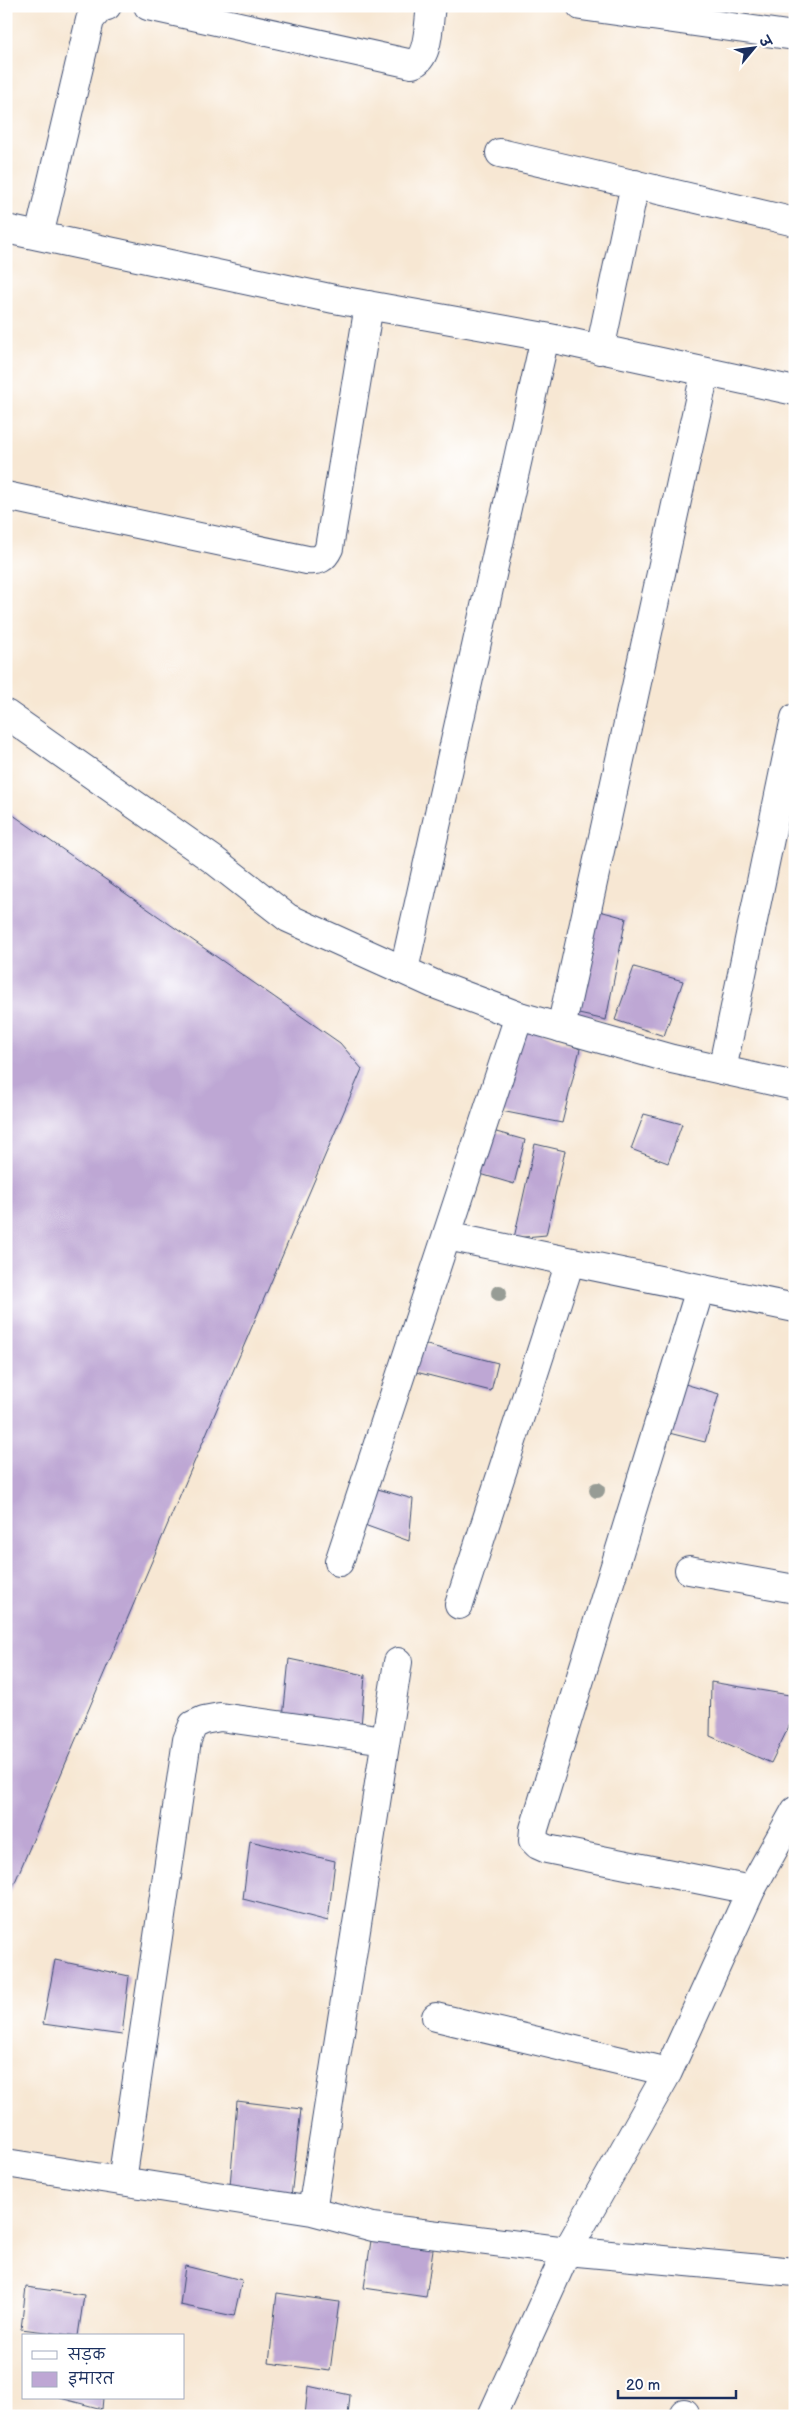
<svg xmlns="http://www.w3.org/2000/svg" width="801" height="2422" font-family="'Balsamiq Sans','Playpen Sans Deva',sans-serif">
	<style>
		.building { fill: #bea7d4 }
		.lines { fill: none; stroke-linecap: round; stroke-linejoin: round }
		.minor-casing { stroke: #3c4b70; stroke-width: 30 }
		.tertiary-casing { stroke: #3c4b70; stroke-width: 30 }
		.minor { stroke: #fff; stroke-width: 28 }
		.tertiary { stroke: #fff; stroke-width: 28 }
		.tree { fill: #979c95 }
	</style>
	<rect width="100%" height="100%" fill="#fff"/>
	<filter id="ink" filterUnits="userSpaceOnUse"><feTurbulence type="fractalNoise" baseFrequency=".02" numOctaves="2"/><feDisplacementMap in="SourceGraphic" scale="10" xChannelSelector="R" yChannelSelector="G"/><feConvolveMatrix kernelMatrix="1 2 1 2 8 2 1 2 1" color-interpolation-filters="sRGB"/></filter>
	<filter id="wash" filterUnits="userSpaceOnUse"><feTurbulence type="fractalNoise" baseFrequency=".0096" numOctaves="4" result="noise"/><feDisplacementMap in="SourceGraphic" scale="20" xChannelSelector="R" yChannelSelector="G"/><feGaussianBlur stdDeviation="1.12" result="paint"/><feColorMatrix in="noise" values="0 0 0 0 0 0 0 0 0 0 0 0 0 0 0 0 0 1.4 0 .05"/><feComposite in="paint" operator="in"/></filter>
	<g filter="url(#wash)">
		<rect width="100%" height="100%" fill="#f7e7d3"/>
		<g id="blocks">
			<!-- building -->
			<path class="building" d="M6 810 340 1043 362 1069 6 1903Z
				M592 909 626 918 606 1020 565 1011Z
				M634 967 683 981 664 1036 615 1020Z
				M525 1026 580 1049 562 1123 496 1110Z
				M644 1114 682 1124 668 1163 631 1149Z
				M489 1130 525 1140 514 1184 477 1173Z
				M535 1144 565 1151 546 1235 514 1238Z
				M419 1343 498 1363 491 1391 412 1371Z
				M678 1382 719 1394 705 1442 665 1432Z
				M367 1486 413 1499 409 1541 356 1522Z
				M289 1659 365 1675 361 1727 283 1718Z
				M711 1682 795 1696V1714L771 1763 710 1736Z
				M250 1841 335 1861 328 1921 243 1899Z
				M55 1960 129 1976 122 2035 43 2024Z
				M237 2101 301 2109 291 2197 230 2186Z
				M373 2227 435 2236 426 2297 364 2288Z
				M185 2266 242 2280 234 2316 180 2305Z
				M26 2287 84 2295 78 2336 21 2329Z
				M277 2293 339 2302 330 2371 269 2363Z
				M308 2386 350 2395 348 2416H305Z
				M60 2398H103L102 2409Z"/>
		</g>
	</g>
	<g filter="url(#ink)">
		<use href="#blocks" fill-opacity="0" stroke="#3c4b70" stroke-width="1"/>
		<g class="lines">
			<defs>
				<path id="minor" d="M148 6 412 64C430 58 428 23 431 6
					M581 6 795 36
					M500 153 795 222
					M6 229 334 299 545 337 795 391
					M39 236 90 20 100 8 107 6
					M600 350 635 184
					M6 496 307 560C319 561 324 559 329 548L369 305
					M404 970 545 337
					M561 1028 705 373
					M722 1070 795 718
					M447 1236 795 1308
					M700 1289 534 1829 533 1840 538 1845 547 1849 751 1890
					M339 1562 519 1016
					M689 1570 795 1589
					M459 1605 570 1262
					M436 2017 668 2072
					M6 2163 312 2211 373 2227 567 2251 795 2272
					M122 2181 187 1740 193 1725 204 1720 220 1717 385 1740
					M312 2211 398 1662
					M492 2416 567 2251 668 2072 751 1890 795 1811
					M684 2416V2413"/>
				<path id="tertiary" d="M6 714 215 861 288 918 434 984 519 1016 672 1059 795 1086"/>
			</defs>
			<!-- minor casing -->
			<use href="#minor" class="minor-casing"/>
			<!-- tertiary casing -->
			<use href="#tertiary" class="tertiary-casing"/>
			<!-- minor -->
			<use href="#minor" class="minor"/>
			<!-- tertiary -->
			<use href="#tertiary" class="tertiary"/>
		</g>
		<!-- trees -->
		<g class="tree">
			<circle cx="499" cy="1293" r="8"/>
			<circle cx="597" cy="1490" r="8"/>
		</g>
	</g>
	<!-- margin -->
	<rect width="801" height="2422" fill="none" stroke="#fff" stroke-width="25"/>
	<!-- legend -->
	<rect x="22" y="2334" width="162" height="65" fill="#ffffff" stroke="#a4acbf"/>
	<rect x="32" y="2351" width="25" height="8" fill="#ffffff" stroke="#a4acbf"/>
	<text x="68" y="2360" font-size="15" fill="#1b2f5e">सड़क</text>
	<rect x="32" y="2372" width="25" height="15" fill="#bea7d4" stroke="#a4acbf"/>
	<text x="68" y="2384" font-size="15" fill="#1b2f5e">इमारत</text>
	<!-- north arrow -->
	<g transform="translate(754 48) rotate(61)" stroke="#ffffff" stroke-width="4" paint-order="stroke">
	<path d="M0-4L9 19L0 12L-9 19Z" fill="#1b2f5e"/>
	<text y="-8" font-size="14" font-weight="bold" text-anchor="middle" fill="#1b2f5e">उ</text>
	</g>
	<!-- scale -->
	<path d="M618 2390v8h118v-8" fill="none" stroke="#1b2f5e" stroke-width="2.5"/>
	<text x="626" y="2390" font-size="15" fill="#1b2f5e" stroke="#ffffff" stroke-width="4" paint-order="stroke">20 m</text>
</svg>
